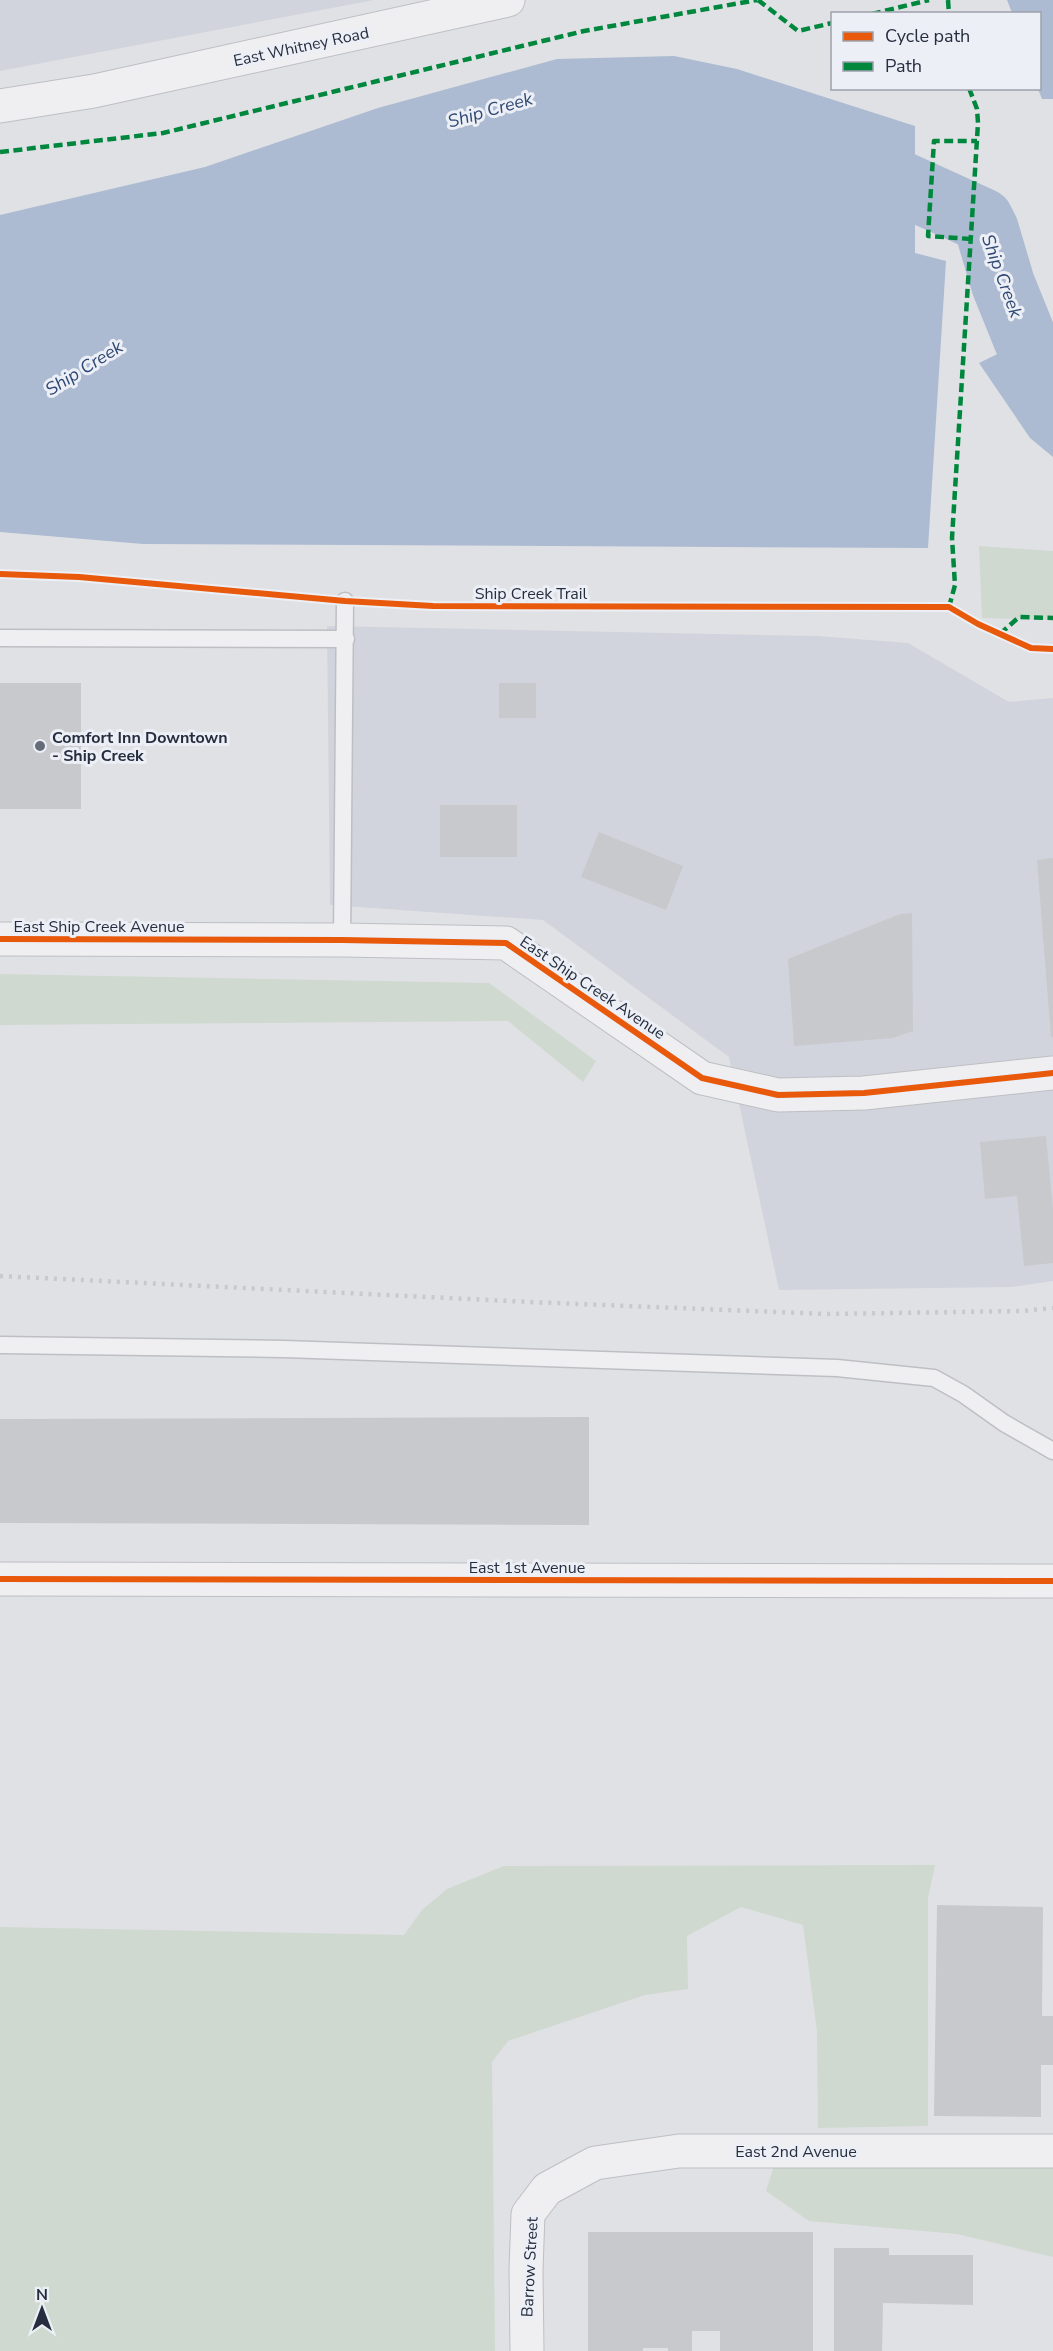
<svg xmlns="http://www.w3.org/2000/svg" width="1053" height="2351" font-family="'Nunito Sans',sans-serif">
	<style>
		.built { fill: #d1d4dc }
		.green { fill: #cfd9d0 }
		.water { fill: #acbbd1 }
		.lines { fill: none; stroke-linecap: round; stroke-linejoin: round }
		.river { stroke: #acbbd1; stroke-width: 64 }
		.building { fill: #c8c9cd }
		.service-casing { stroke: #bebfc3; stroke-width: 19 }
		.minor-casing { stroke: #bebfc3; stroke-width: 35 }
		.service { stroke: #efeff2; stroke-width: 16 }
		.minor { stroke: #efeff2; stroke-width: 33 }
		.rail { stroke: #c8c9cd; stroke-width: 4.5; stroke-dasharray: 3 6; stroke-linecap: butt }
		.quiet { stroke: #00873e; stroke-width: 4.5; stroke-dasharray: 9 4.5; stroke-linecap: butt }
		.cycleway-casing { stroke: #eceff5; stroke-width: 10 }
		.cycleway { stroke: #e8590c; stroke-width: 6 }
		.poi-dot { fill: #676c79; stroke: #eceff5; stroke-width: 2 }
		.labels { text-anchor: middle; stroke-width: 6; stroke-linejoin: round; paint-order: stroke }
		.street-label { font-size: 16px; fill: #262d3f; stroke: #eceff5 }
		.poi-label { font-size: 16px; font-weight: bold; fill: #262d3f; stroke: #eceff5; text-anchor: start }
		.water-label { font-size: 18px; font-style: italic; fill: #2f4874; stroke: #eceff5 }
	</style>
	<rect width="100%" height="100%" fill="#e0e1e5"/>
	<!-- built -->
	<path class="built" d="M0 0H374L0 71Z
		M327 626 817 636 908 643 1009 702 1053 698V1281L1012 1287 779 1290 729 1057 543 920 330 905Z"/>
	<!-- green -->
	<path class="green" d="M979 546 1053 551V620L982 618Z
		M0 974 489 983 596 1061 583 1082 508 1021 0 1025Z
		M935 1865 928 1898V2126L818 2128 817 2031 803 1925 741 1907 687 1936 688 1989 645 1995 508 2041 492 2062 495 2351H0V1927L404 1935 422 1910 447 1889 504 1866Z
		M775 2163 1053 2165V2257L957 2234 809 2221 766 2191Z"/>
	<!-- water -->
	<path class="water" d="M1007 0H1053V99H1042L1038 89 1040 14 1012 13Z
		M674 56 737 69 915 126V253L946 261 928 548 143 544 0 532V215L205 167 378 108 557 59Z
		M1053 327V457L1030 438 979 363Z"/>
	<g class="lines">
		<!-- river -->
		<path class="river" d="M832 157 894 180 982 220 987 230 1003 284 1026 341 1053 380"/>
	</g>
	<!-- building -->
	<path class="building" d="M0 683H81V809H0Z
		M499 683H536V718H499Z
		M440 805H517V857H440Z
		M599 832 683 866 666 910 581 877Z
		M1053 858V1037H1051L1037 860Z
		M912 913 913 1031 893 1038 794 1046 788 959 900 914Z
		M1046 1136 1053 1210V1263L1024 1266 1017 1196 985 1199 980 1142Z
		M589 1417V1525L0 1523V1419Z
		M937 1905 1043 1907 1042 2016H1053V2065H1041V2117L934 2116Z
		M588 2232H813V2351H720V2331H692V2351H668V2348H643V2351H588Z
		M834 2248H889V2255H973V2305L883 2303 882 2351H834Z"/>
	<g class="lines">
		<defs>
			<path id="service" d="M0 638 346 639
				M342 940 345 601
				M0 1345 284 1349 837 1368 934 1378 963 1394 1004 1423 1053 1451"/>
			<path id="minor" d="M0 106 94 91 508 0
				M0 939 342 940 506 943 702 1078 778 1095 864 1093 1053 1073
				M0 1579 1053 1581
				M527 2351 526 2270 528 2214 547 2189 595 2163 679 2151H1053"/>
		</defs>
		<!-- service casing -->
		<use href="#service" class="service-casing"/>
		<!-- minor casing -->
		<use href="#minor" class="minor-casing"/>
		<!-- service -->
		<use href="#service" class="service"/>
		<!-- minor -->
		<use href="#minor" class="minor"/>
		<!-- rail -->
		<path class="rail" d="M0 1276 530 1302 826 1314 1022 1311 1053 1308"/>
		<!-- quiet -->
		<path class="quiet" d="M758 0 798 31 832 23
			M948 0 949 14
			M872 14 929 0
			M0 152 163 133 584 31 757 0
			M971 239 928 236 934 141H977
			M949 607 955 585 952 538 978 123 977 109 969 88
			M1000 634 1019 617 1053 618"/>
		<defs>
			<path id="cycleway" d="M0 574 79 577 345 601 433 606 949 607 978 624 1031 648 1053 649
				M0 939 342 940 506 943 702 1078 778 1095 864 1093 1053 1073
				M0 1579 1053 1581"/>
		</defs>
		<!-- cycleway casing -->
		<use href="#cycleway" class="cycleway-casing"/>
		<!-- cycleway -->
		<use href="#cycleway" class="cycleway"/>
	</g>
	<!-- markers -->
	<circle class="poi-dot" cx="40" cy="746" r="6"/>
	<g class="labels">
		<!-- street labels -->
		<g class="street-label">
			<text transform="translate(301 46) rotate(-12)" y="6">East Whitney Road</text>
			<text x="531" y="599">Ship Creek Trail</text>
			<text x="99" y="932">East Ship Creek Avenue</text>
			<text transform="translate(593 987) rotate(34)" y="6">East Ship Creek Avenue</text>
			<text x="527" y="1573">East 1st Avenue</text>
			<text x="796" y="2157">East 2nd Avenue</text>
			<text transform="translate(529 2267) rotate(-87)" y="6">Barrow Street</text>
		</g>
		<!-- poi labels -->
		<g class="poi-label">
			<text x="52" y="743">Comfort Inn Downtown<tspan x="52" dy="18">- Ship Creek</tspan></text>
		</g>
		<!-- water labels -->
		<g class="water-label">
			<text transform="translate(490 110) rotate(-16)" y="6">Ship Creek</text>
			<text transform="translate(1002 276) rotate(70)" y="6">Ship Creek</text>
			<text transform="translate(84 368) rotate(-32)" y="6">Ship Creek</text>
		</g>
	</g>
	<!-- legend -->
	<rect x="831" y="12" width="210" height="78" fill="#eceff5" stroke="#9da1ac" stroke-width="1.5"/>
	<rect x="843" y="32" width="30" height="9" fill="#e8590c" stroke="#9da1ac" stroke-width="1.5"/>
	<text x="885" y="42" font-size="18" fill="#262d3f">Cycle path</text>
	<rect x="843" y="62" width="30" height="9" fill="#00873e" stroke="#9da1ac" stroke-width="1.5"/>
	<text x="885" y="72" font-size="18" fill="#262d3f">Path</text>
	<!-- north arrow -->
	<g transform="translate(42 2309)" stroke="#eceff5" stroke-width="4.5" paint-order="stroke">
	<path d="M0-4.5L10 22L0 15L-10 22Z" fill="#262d3f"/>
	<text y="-9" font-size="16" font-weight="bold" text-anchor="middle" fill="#262d3f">N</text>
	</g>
</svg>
